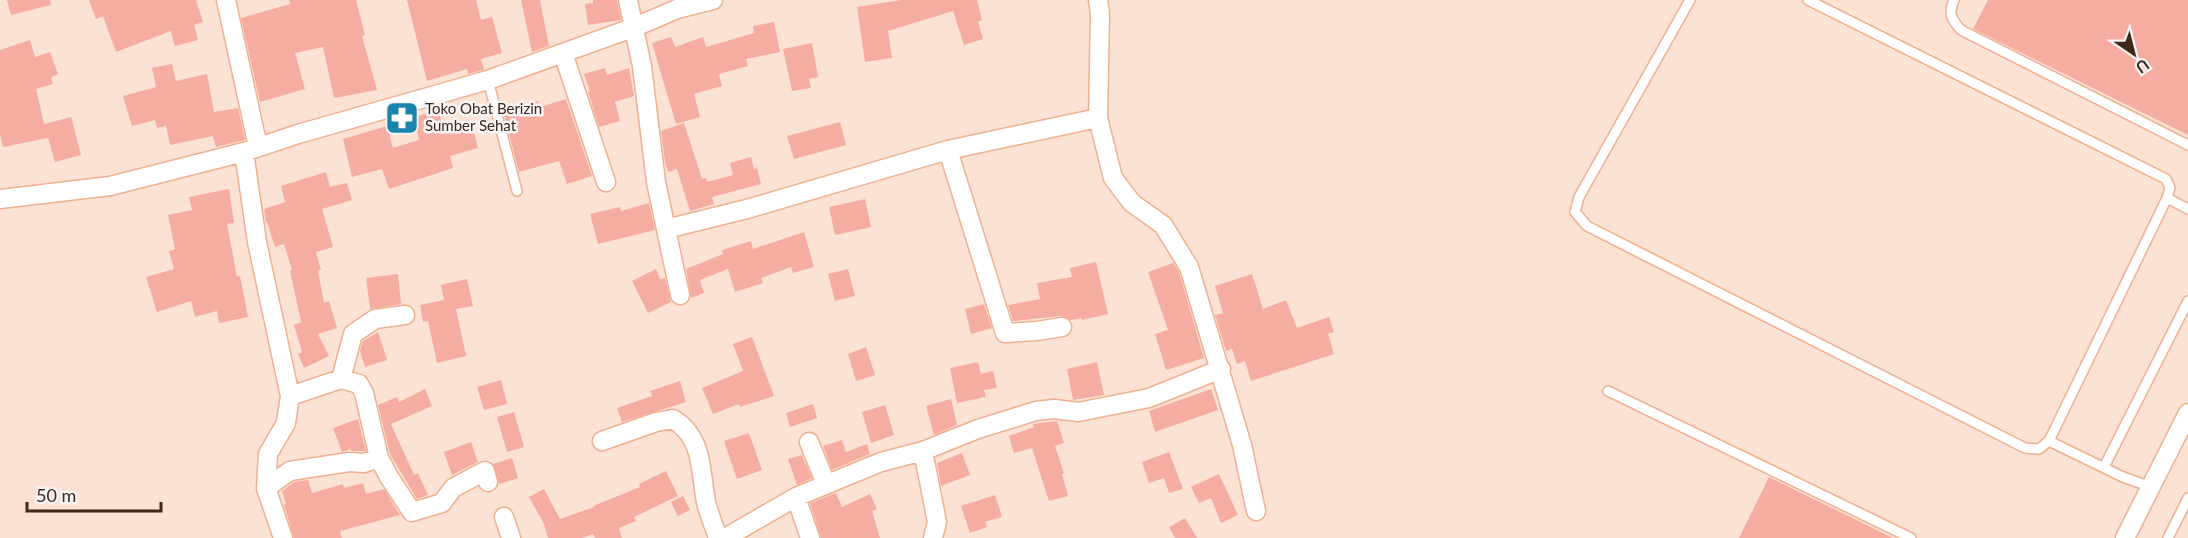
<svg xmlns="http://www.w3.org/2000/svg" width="2188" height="538" font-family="Lato,sans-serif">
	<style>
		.building { fill: #f5ada1 }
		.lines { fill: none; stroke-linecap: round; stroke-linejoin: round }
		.lane-casing { stroke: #efb08f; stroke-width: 12 }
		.street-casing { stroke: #efb08f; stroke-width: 21 }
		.lane { stroke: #fff; stroke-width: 9 }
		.street { stroke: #fff; stroke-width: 18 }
		.labels { text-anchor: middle; stroke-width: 5; stroke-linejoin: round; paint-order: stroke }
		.poi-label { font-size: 15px; fill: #3f2719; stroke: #f5f5f5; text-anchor: start }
	</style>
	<rect width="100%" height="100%" fill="#fce2d4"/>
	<!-- building -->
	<path class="building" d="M7 0H50L51 5 11 15Z
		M89 0H196L203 22 194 25 198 40 175 46 171 31 116 52 103 16 96 19Z
		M289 0H356L365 35 362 36 377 90 334 98 323 47 295 53 305 89 260 102 241 18 290 4Z
		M407 0H476L481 20 492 17 502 53 481 59 484 70 468 74 467 69 427 81Z
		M521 0H540L549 46 532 52Z
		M593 0H617L621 20 588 25 585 4 593 3Z
		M901 0H977L982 20 978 22 983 39 964 45 953 11 888 31 892 58 865 62 857 7Z
		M1988 0H2188V135L1973 29Z
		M774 22 780 52 746 59 748 66 719 74 722 86 694 94 700 117 676 124 652 43 671 37 675 47 703 37 706 47 754 33 753 26Z
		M30 40 35 57 50 52 58 74 51 77 53 84 36 89 44 124 71 117 81 155 55 162 48 138 3 147 0 134V50Z
		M812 43 818 77 809 79 811 88 792 91 783 49Z
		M172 64 176 81 207 74 214 112 238 108 245 140 216 147 213 136 170 145 166 126 157 128 155 120 132 126 123 96 156 87 152 68Z
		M605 68 607 75 629 68 634 96 615 102 620 121 599 127 588 92 590 91 584 74Z
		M566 99 592 176 567 184 559 161 519 172 503 111 538 101 540 107Z
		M438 110 444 130 471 121 478 148 450 156 453 168 389 189 382 169 352 177 343 139 387 126 393 148 419 140 414 117Z
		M840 122 846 145 794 159 787 136Z
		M684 123 702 179 706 178 707 182 733 175 730 163 751 157 754 169 757 168 761 184 712 197 714 204 690 211 677 169 668 172 665 162 661 131Z
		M326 172 330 187 347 183 352 200 322 209 333 247 316 252 321 270 318 271 324 303 329 301 337 328 318 334 329 356 304 368 298 354 302 352 294 325 301 322 290 271 292 270 284 244 275 247 267 222 266 223 264 209 285 202 281 186Z
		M229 189 234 223 227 224 237 277 240 276 248 317 219 323 217 311 195 317 191 301 157 312 146 277 174 269 169 251 175 249 168 215 192 210 189 197Z
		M865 199 871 227 835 235 829 207Z
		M649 203 655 230 598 244 590 214 620 207 621 211Z
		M804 232 814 267 793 273 791 267 761 278 763 283 735 292 728 269 700 280 704 293 691 298 686 269 723 254 722 250 751 241 753 249Z
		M1096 262 1108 314 1082 320 1081 318 1071 320 1061 316 1013 321 1008 305 1040 299 1037 283 1072 277 1070 268Z
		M1173 263 1179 272 1204 358 1166 370 1155 334 1168 330 1148 272Z
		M656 269 660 279 665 278 671 302 648 313 632 281Z
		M848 269 855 296 835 301 828 274Z
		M398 274 401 304 370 309 366 278Z
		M1252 274 1263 309 1286 300 1297 328 1329 317 1334 332 1328 334 1334 354 1251 381 1245 361 1237 364 1232 349 1226 351 1215 315 1223 313 1215 286Z
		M467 279 473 306 456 309 466 356 437 363 428 321 423 322 420 305 444 300 441 285Z
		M984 304 992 328 971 334 965 309Z
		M378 332 387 360 365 367 360 351 363 341Z
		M752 337 774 396 740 407 739 404 713 414 702 388 743 371 733 344Z
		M866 347 875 375 856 381 848 354Z
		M978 362 981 374 993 371 997 388 984 390 986 397 957 403 950 368Z
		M1097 362 1104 395 1073 400 1067 369Z
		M501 380 507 404 484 410 477 387Z
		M680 381 686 402 622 422 617 408 652 396 650 391Z
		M425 389 432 406 391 424 414 475 418 473 428 495 417 499 390 454 378 405 397 397 399 402Z
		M1211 389 1218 410 1155 432 1149 411Z
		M951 399 957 425 934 435 926 406Z
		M813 404 817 418 790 427 786 413Z
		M885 405 894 435 871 443 862 412Z
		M514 412 524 447 507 452 497 417Z
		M358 419 366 451H351V449L342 452 333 428Z
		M1057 421 1064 443 1055 446 1064 473 1062 474 1068 496 1049 501 1032 448 1014 453 1009 436 1034 427 1033 424Z
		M749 433 762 470 737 479 724 441Z
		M842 440 846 452 867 444 870 454 832 470 823 446Z
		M471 442 478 462 452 475 444 452Z
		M1169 452 1183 489 1169 493 1164 478 1149 483 1142 462Z
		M962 453 970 475 941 486 937 463Z
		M802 455 812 478 797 485 788 459Z
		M512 458 518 478 499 484 493 464Z
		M666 471 678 496 634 517 636 521 619 528 622 538H595L593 534 582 538H548L544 524 529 497 544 489 560 519 594 507 593 506 640 487 639 484Z
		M1219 474 1238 515 1221 523 1211 498 1199 503 1191 487Z
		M1769 477 1893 538H1739Z
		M308 480 312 493 343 484 344 488 363 483 366 494 384 489 400 515 340 531 342 538H294L284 505 286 504 282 491 294 482Z
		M836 493 842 507 870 494 877 509 872 511 880 538H821L810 503Z
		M995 495 1002 517 985 522 987 527 970 533 961 506Z
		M683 496 690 510 678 516 671 502Z
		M1185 518 1197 538H1175L1169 527Z"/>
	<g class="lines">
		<defs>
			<path id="lane" d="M1690 0 1579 197 1575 212 1587 226 2025 448 2039 449 2049 441 2167 198 2170 188 2166 179 1808 0
				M1954 0C1948 13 1951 19 1961 30L2188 145
				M488 80 517 191
				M2167 198 2188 209
				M1608 391 1911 538
				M2049 441 2123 477 2151 487
				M2104 467 2188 301
				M2168 538 2188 498"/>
			<path id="street" d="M226 0 258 147
				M628 0 642 66 656 182 680 295
				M1098 0 1100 14 1098 118 1113 178 1132 203 1163 225 1189 267 1242 445 1256 511
				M563 53 606 182
				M948 150 1005 333 1037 331 1062 327
				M0 199 110 186 244 152
				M666 229 747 209 948 150 1098 118
				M341 379 353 334 375 319 405 315
				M290 396 341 379 359 384 364 393 379 458 389 477 412 512 442 503 453 488 485 471 488 482
				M602 441 656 422 673 419C704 438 700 471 706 502 709 514 714 526 718 538
				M809 442 826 484
				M923 451 937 522 933 538
				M266 488 290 471 349 462 364 463 379 458
				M796 497 810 538
				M504 517 511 538
				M283 538 266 488 268 454 286 423 290 396 257 242 244 152 298 134 488 80 635 27 677 9 713 0
				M725 538 796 497 881 462 923 451 978 429 1036 411 1054 409 1078 412 1149 398 1221 369
				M2125 538 2188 413"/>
		</defs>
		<!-- lane casing -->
		<use href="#lane" class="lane-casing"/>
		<!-- street casing -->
		<use href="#street" class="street-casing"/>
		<!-- lane -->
		<use href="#lane" class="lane"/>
		<!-- street -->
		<use href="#street" class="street"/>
	</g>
	<!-- icons -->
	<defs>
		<symbol id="pharmacy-square" viewBox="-11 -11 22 22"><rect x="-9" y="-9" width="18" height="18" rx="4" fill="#1885ad" stroke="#f5f5f5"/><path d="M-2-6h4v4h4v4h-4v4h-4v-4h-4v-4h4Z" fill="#fff"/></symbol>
	</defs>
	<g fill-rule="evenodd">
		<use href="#pharmacy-square" x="383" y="99" width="38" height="38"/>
	</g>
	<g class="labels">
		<!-- poi labels -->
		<g class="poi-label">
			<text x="425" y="114">Toko Obat Berizin<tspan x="425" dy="17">Sumber Sehat</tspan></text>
		</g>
	</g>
	<!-- north arrow -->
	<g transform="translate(2134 54) rotate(145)" stroke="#f5f5f5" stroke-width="4.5" paint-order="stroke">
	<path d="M0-4.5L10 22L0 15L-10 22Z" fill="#3f2719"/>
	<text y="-9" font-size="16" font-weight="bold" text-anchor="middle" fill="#3f2719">U</text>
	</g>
	<!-- scale -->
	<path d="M27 502v9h134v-9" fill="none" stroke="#3f2719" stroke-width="3"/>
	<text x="36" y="502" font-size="18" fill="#3f2719" stroke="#f5f5f5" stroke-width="4.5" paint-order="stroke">50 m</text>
</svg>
